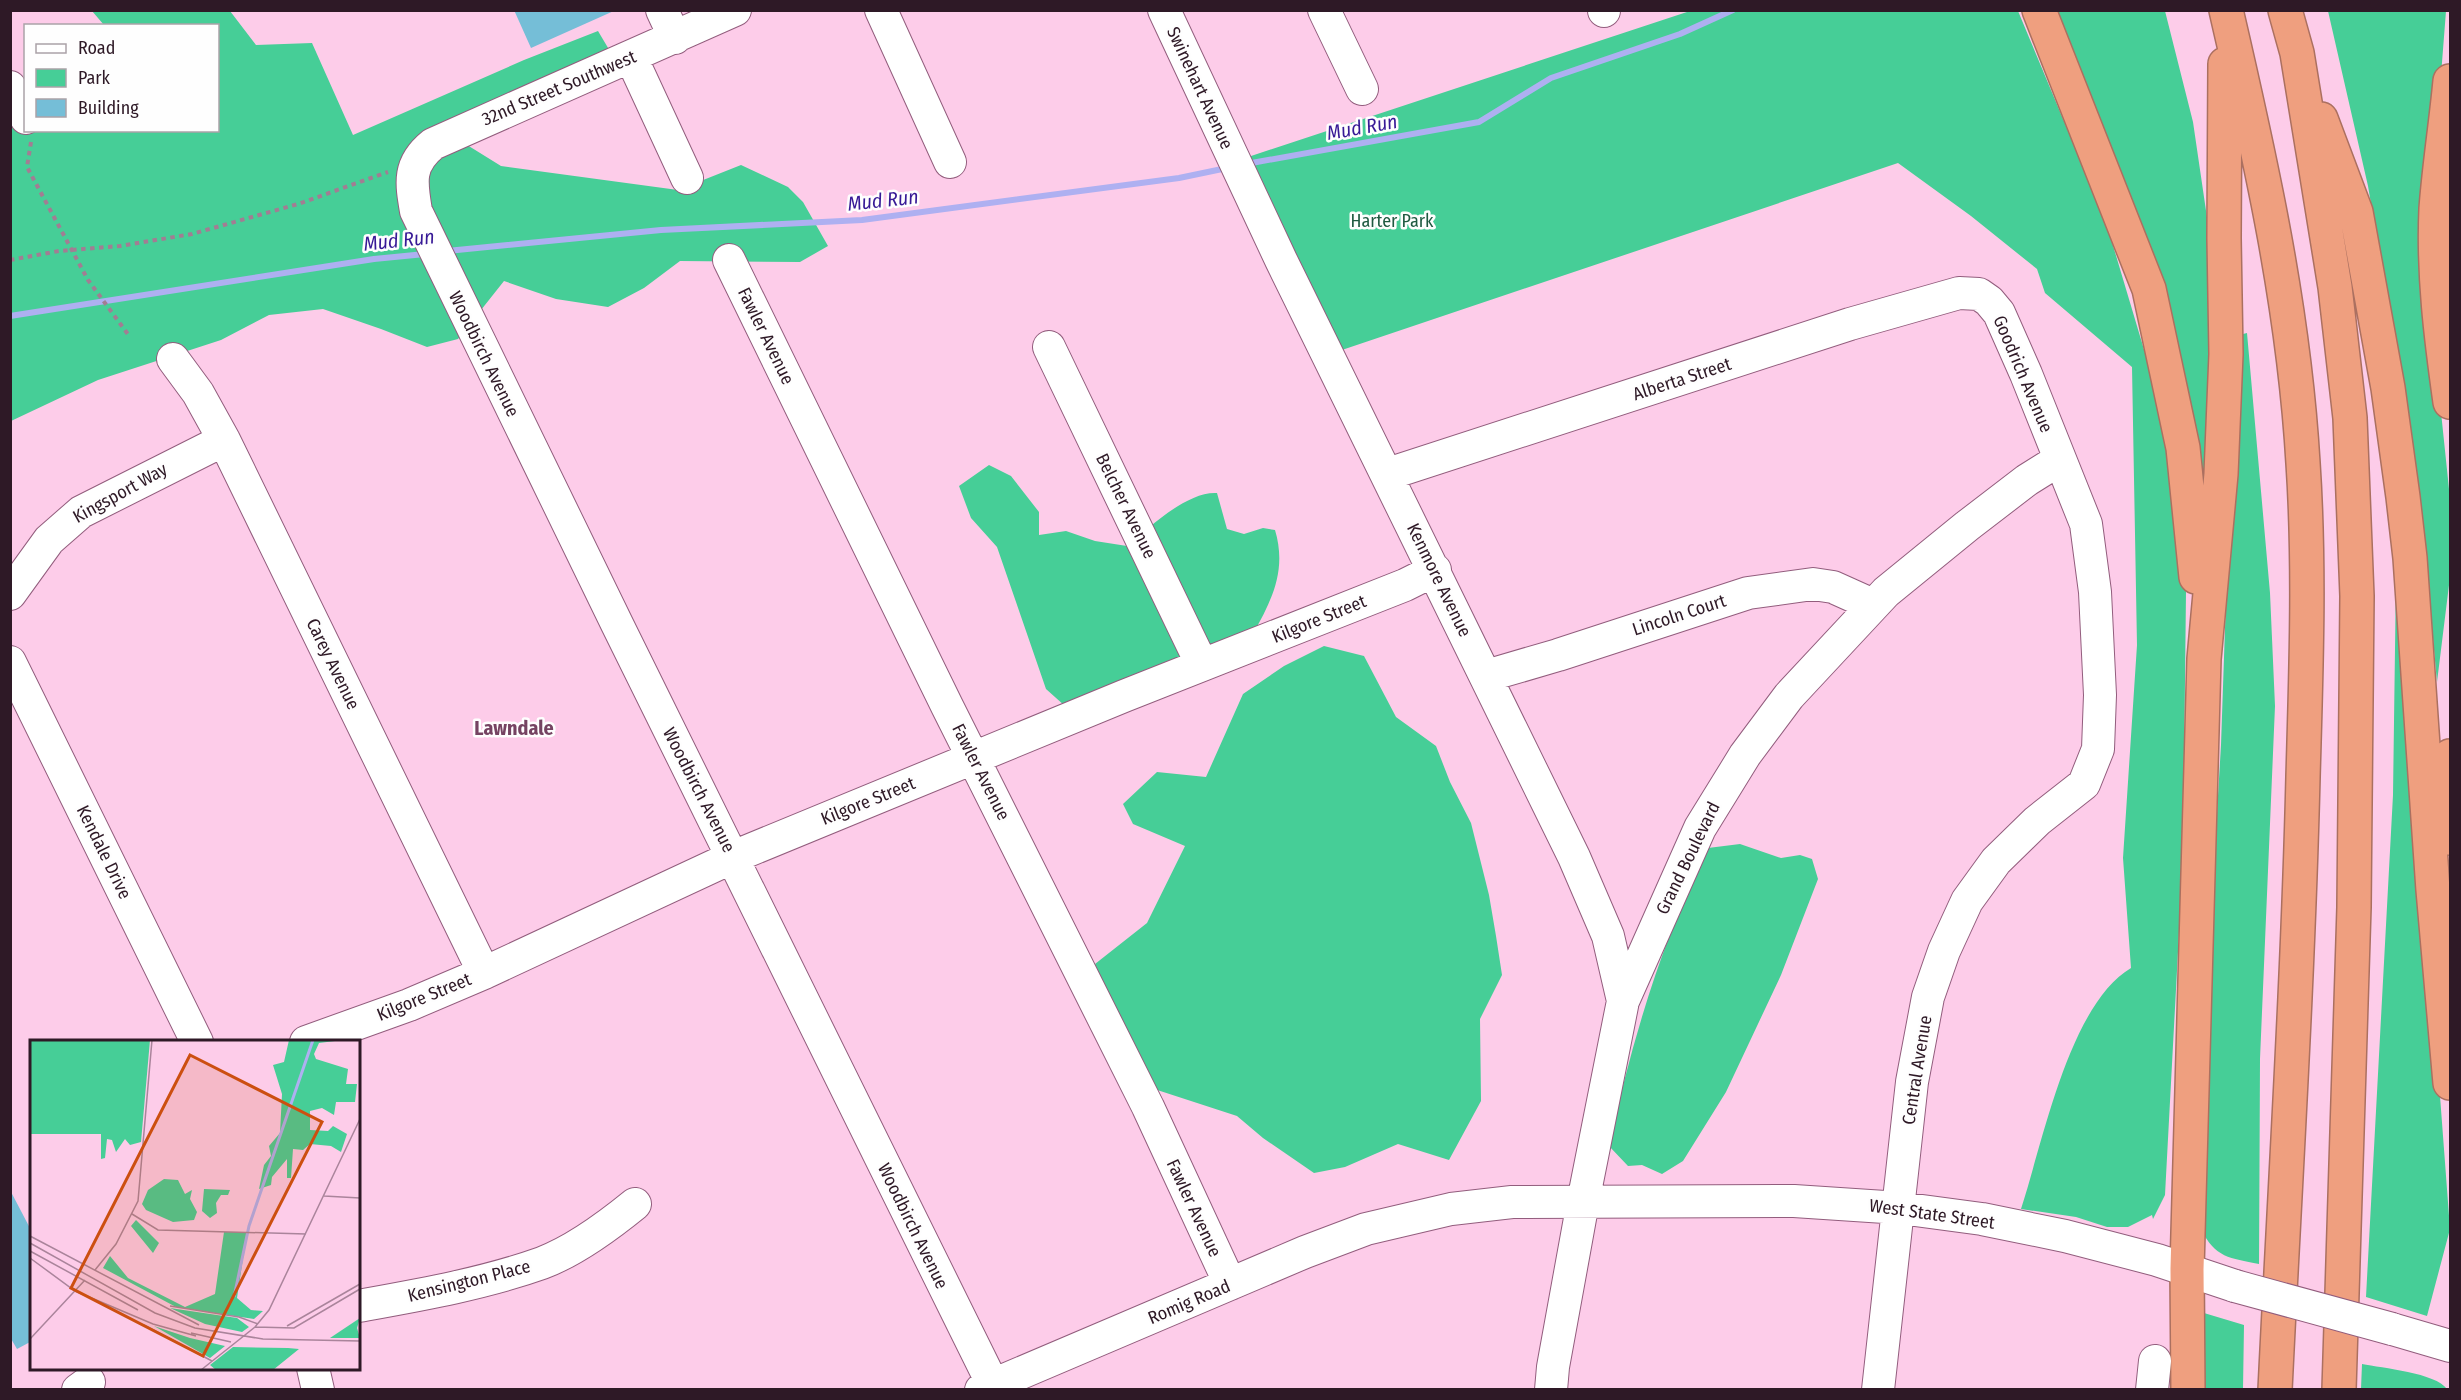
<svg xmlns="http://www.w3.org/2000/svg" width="2461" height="1400" font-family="'Fira Sans Condensed',sans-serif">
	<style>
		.green { fill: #46ce97 }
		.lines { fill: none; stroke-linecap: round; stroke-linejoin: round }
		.stream { stroke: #aeb0f1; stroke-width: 6 }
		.building { fill: #75bed7 }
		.minor-casing { stroke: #925d7d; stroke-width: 34 }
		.highway-casing { stroke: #ab7060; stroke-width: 36 }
		.path { stroke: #a27d93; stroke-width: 4; stroke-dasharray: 4.5 4.5; stroke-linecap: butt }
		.minor { stroke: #fff; stroke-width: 32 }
		.highway { stroke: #ef9f7f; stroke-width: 33 }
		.minor-bridge-casing { stroke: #925d7d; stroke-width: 34; stroke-linecap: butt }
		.minor-bridge { stroke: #fff; stroke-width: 32 }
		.labels { text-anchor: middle; stroke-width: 5; stroke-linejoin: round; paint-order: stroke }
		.street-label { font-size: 18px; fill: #2e1926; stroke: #fefefe }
		.park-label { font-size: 18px; fill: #1f5a41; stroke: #fefefe }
		.water-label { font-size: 20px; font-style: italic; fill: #371996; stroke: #fefefe }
		.neighbourhood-label { font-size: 20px; font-weight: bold; fill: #754362; stroke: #fefefe }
		.inset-river { fill: none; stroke: #aeb0f1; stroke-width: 3 }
		.inset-road { fill: none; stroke: #aa849b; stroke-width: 1.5 }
		.view { fill: #cc4f10; fill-opacity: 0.15; stroke: #cc4f10; stroke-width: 3 }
		.inset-edge { fill: none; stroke: #2e1926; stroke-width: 3 }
	</style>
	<rect width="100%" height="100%" fill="#fdcce9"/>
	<!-- green -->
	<path class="green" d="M92 11H230L256 45 312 43 353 135 524 60 598 31 617 63 451 135 501 166 678 190 741 165 788 187 803 202 828 246 800 262 680 261 644 288 608 307 556 299 504 281 458 339 427 347 381 329 323 309 269 315 221 340 98 380 11 421 10 112 26 130H218V26L104 25Z
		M1690 11H2018L2106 222 2151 373 2166 439 2186 592 2183 858 2165 1195 2153 1219 2152 1215 2128 1227H2107L2076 1217 2021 1209C2043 1142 2069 1005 2131 968L2123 858 2137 645 2132 367 2045 293 2037 269 1971 216 1898 163 1333 353 1242 159Z
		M2053 11H2165L2193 122 2210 238V482H2199Z
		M2328 11H2446L2426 268 2449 489 2450 577 2437 682 2424 542 2394 341 2368 186Z
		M2247 333 2270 593 2275 706 2260 1059 2259 1264C2230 1258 2215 1258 2201 1229L2204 1033 2221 745 2235 336Z
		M989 465 1011 476 1039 512V535L1066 531 1095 541 1127 546C1149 528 1187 491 1217 493L1227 529 1244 534 1263 528 1275 530C1287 570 1272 600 1253 634L1065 706 1046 689 997 547 971 518 959 486Z
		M2396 576 2423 870 2450 1229 2427 1316 2366 1297 2393 795Z
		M1324 646 1364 656 1396 717 1436 746 1450 782 1471 823 1489 895 1496 936 1502 975 1480 1019 1481 1101 1449 1160 1398 1144 1345 1167 1314 1173 1263 1138 1237 1116 1148 1087 1095 964 1147 923 1185 846 1133 824 1123 804 1157 772 1206 777 1243 694 1284 666Z
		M1740 844 1781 858 1800 855 1812 859 1818 879 1781 975 1726 1092 1683 1161 1662 1174 1642 1165 1628 1166 1609 1146C1631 1044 1661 942 1708 848Z
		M2204 1313 2244 1325 2243 1389 2196 1390V1324Z
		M2362 1364C2382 1368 2436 1373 2447 1389H2361Z"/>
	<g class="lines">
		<!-- stream -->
		<path class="stream" d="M1246 164 1479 122 1551 78 1680 34 1733 10
			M447 251 661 230 862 220 1179 178 1227 168
			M10 316 374 259 425 254"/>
	</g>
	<!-- building -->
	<path class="building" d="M514 10H616L531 48Z
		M10 1190 32 1232V1341L17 1349 10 1337Z"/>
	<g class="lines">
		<defs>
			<path id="minor" d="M662 10 675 38
				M735 10 433 144C408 164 411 182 416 211L617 624 993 1385
				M881 10 950 162
				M1164 10 1281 260 1574 857 1608 936 1623 1001
				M1324 10 1362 89
				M1604 10V11
				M631 57 687 178
				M10 87 26 118
				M729 260 947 706 1148 1107 1230 1284
				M1049 347 1202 665
				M173 359 198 393 224 440 484 973
				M1388 474 1850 324 1959 293 1979 294 1989 301 1999 313 2026 374 2086 524 2095 592 2100 695 2098 749 2084 784 2037 821 1996 861 1967 901 1944 951 1928 997 1912 1082 1878 1390
				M10 594 49 540 81 512 224 440
				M10 662 197 1042
				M1486 676 1558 655 1748 593 1813 584 1833 587 1873 605
				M306 1042 409 1005 484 973 733 857 1124 696 1405 585 1435 570
				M358 1306C419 1295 483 1284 542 1263 574 1251 608 1226 635 1204
				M2392 1329 2450 1346
				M313 1368 318 1390
				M78 1390 89 1382
				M981 1390 1305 1252 1366 1229 1451 1209 1512 1202 1794 1201 1900 1208 1982 1219 2065 1236 2157 1260 2235 1286
				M1551 1390 1553 1367 1583 1202 1623 1001 1700 828 1745 755 1789 696 1886 592 1967 526 2027 480 2059 460
				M2152 1390 2155 1361"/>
			<path id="highway" d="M2039 10 2149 289 2183 448 2196 577
				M2226 10C2261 161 2294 309 2303 463 2310 568 2306 672 2303 777 2298 981 2285 1185 2275 1390
				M2285 10 2297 53 2335 287 2350 418 2357 596 2354 907 2339 1390
				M2450 81C2446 124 2439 167 2436 209 2433 274 2441 338 2450 402
				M2321 119 2356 212 2388 388 2403 497 2410 558 2433 890 2450 1083
				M2450 838V756
				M2188 1390 2187 1269 2204 659 2221 474 2226 354 2224 238 2225 64"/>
		</defs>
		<!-- minor casing -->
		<use href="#minor" class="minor-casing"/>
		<!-- highway casing -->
		<use href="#highway" class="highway-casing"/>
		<!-- path -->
		<path class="path" d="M31 142 27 167 88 280 130 337
			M10 260 59 251 120 246 192 234 298 204 388 172"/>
		<!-- minor -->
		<use href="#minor" class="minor"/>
		<!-- highway -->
		<use href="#highway" class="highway"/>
		<defs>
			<path id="minor-bridge" d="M2235 1286 2392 1329"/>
		</defs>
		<!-- minor-bridge casing -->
		<use href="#minor-bridge" class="minor-bridge-casing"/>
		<!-- minor-bridge -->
		<use href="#minor-bridge" class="minor-bridge"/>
	</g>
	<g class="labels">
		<!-- street labels -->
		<g class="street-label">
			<text transform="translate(559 88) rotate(-23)" y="6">32nd Street Southwest</text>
			<text transform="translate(1200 88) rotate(65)" y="6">Swinehart Avenue</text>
			<text transform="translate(766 336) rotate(64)" y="6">Fawler Avenue</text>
			<text transform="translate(484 354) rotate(64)" y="6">Woodbirch Avenue</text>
			<text transform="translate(2023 374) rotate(67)" y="6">Goodrich Avenue</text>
			<text transform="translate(1682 379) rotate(-18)" y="6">Alberta Street</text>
			<text transform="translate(120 493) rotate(-29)" y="6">Kingsport Way</text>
			<text transform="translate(1126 506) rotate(64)" y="6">Belcher Avenue</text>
			<text transform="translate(1439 580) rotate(64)" y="6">Kenmore Avenue</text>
			<text transform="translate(1679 615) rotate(-18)" y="6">Lincoln Court</text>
			<text transform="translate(1319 619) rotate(-22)" y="6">Kilgore Street</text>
			<text transform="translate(333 664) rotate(64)" y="6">Carey Avenue</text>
			<text transform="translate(981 772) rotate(63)" y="6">Fawler Avenue</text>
			<text transform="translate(699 790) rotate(63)" y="6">Woodbirch Avenue</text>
			<text transform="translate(868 801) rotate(-22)" y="6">Kilgore Street</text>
			<text transform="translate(104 852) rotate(64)" y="6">Kendale Drive</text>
			<text transform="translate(1688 858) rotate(-64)" y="6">Grand Boulevard</text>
			<text transform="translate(424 997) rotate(-22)" y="6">Kilgore Street</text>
			<text transform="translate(1917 1070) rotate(-81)" y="6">Central Avenue</text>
			<text transform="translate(1194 1208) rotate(65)" y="6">Fawler Avenue</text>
			<text transform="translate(1932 1214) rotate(8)" y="6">West State Street</text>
			<text transform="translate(913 1226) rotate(64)" y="6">Woodbirch Avenue</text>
			<text transform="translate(469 1281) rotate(-14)" y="6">Kensington Place</text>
			<text transform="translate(1189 1302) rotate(-23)" y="6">Romig Road</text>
		</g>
		<!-- park labels -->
		<g class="park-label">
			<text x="1392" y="227">Harter Park</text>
		</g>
		<!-- water labels -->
		<g class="water-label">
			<text transform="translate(1362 127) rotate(-10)" y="7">Mud Run</text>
			<text transform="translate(883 200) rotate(-6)" y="7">Mud Run</text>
			<text transform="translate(399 240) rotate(-6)" y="7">Mud Run</text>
		</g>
		<!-- neighbourhood labels -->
		<g class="neighbourhood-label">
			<text x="514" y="735">Lawndale</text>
		</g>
	</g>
	<!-- overview -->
	<g transform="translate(30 1040)">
		<rect width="330" height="330" fill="#fdcce9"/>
		<path d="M0 0H120L111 102 100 105 95 99 86 112 82 100 77 99 75 118 71 119V94H0ZM259 0H313L289 3 284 14 286 19 318 29 316 44H327L325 62H306L304 75 292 68 280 71V90L298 91 303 86 317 94 311 112 301 106 280 104 273 110 263 109 261 138H257V119L242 137 241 145 229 149 234 125 241 116 239 106 250 93 252 54 243 25 254 22ZM134 139 148 140 155 154 162 150 160 159 167 172 164 180 143 182 116 170 112 164 118 150ZM174 149 200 150 198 155H191L186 163 187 173 180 178 172 171ZM106 180 129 203 123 213 101 186ZM194 192H217L207 258 221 270 233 271 224 279 146 267 73 228 80 216 98 238 155 267 185 254ZM140 268 207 278 219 287 212 292 175 284ZM330 278 327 288 330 298H300ZM124 286 160 298 195 306 180 318ZM203 307 258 308 269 309 243 330H186L180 325Z" fill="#46ce97"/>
		<path class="inset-river" d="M204 257 219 186 283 0"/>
		<path class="inset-road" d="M294 156 330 158M102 174 128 190 276 194M0 196 169 285M0 203 125 273 165 288 233 299 330 301M0 211 108 270M0 218 45 251 123 284 166 296M65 230 86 204 108 161 122 0M140 266 209 277 228 284M114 285 182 321M257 286 330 244M225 287 264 288 330 249M161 293 201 302M0 299 55 240M171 330 225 287 239 270 330 79"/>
		<path class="view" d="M160 15 292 82 173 316 41 248Z"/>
		<rect width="330" height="330" class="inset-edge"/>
	</g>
	<!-- border -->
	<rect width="2461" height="1400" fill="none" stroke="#2e1926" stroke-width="24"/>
	<!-- legend -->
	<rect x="24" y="24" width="195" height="108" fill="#fefefe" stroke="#aba2a8" stroke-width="1.5"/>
	<rect x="36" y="44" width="30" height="9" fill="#ffffff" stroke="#aba2a8" stroke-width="1.5"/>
	<text x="78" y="54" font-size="18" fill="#2e1926">Road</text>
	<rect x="36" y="69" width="30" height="18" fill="#46ce97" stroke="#aba2a8" stroke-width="1.5"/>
	<text x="78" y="84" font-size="18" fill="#2e1926">Park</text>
	<rect x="36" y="99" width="30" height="18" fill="#75bed7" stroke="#aba2a8" stroke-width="1.5"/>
	<text x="78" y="114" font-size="18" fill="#2e1926">Building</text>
</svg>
